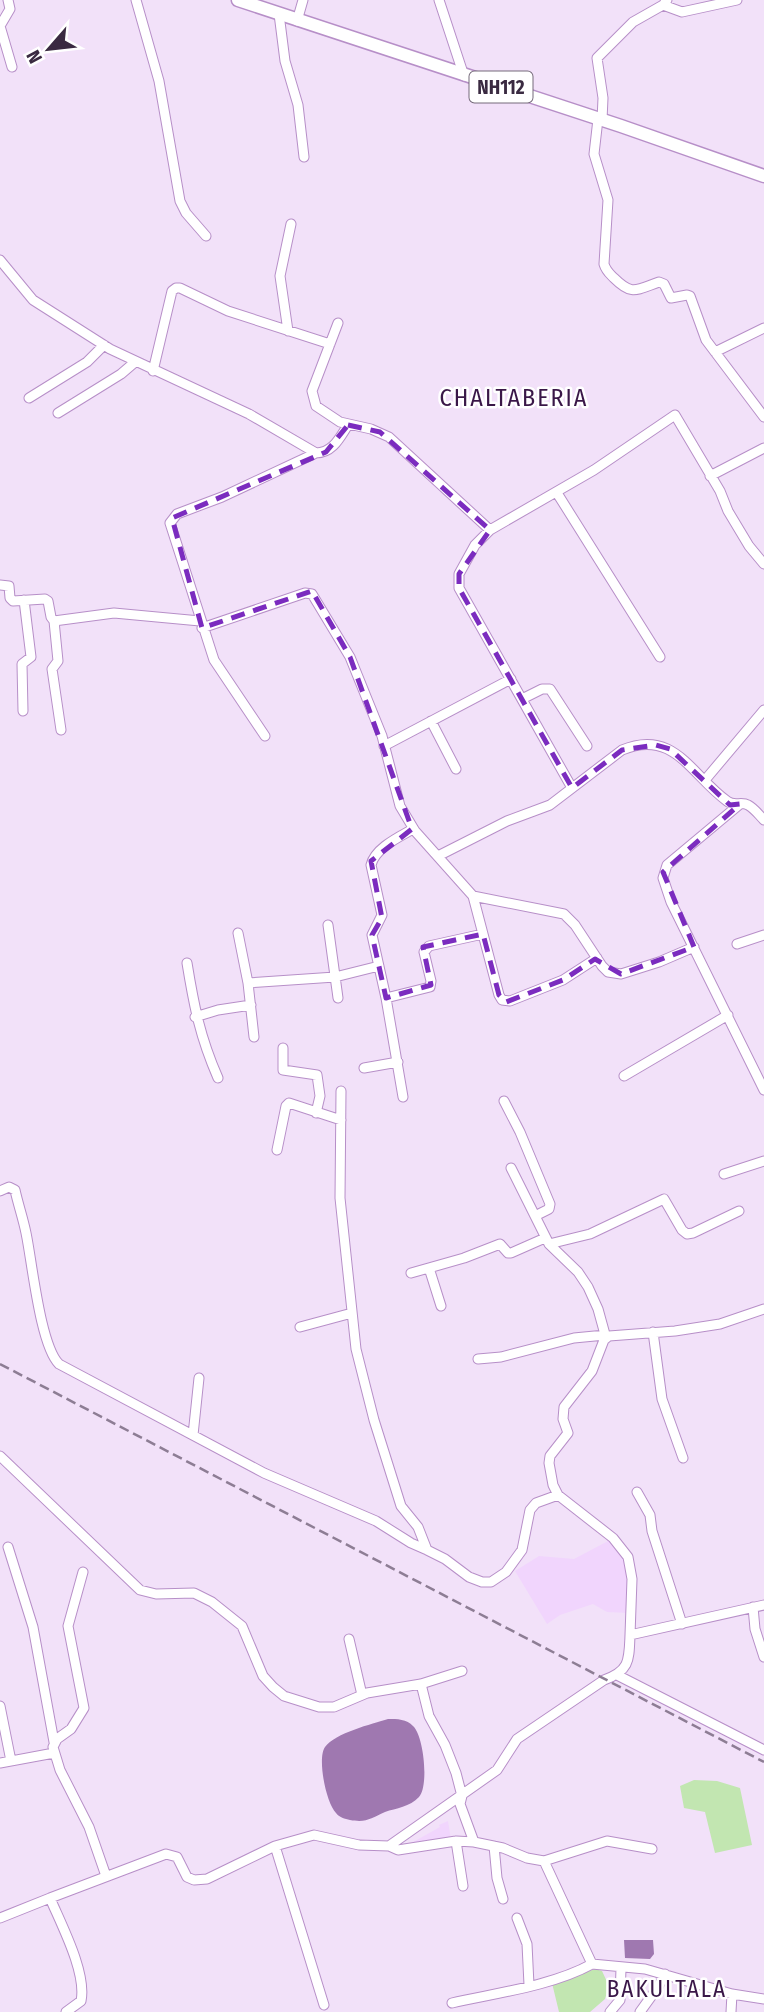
<svg xmlns="http://www.w3.org/2000/svg" width="764" height="2012" font-family="'Fira Sans Condensed',sans-serif">
	<style>
		.built { fill: #f1d5fd }
		.green { fill: #c2e6b1 }
		.water { fill: #9f78b0 }
		.lines { fill: none; stroke-linecap: round; stroke-linejoin: round }
		.minor-casing { stroke: #b78fc8; stroke-width: 11 }
		.highway-casing { stroke: #b78fc8; stroke-width: 15 }
		.minor { stroke: #fff; stroke-width: 9 }
		.highway { stroke: #fff; stroke-width: 12 }
		.rail { stroke: #8d7d94; stroke-width: 2.5; stroke-dasharray: 10 5; stroke-linecap: butt }
		.marked { fill: none; stroke: #7b2cbf; stroke-width: 5; stroke-dasharray: 14 9; stroke-linejoin: round }
		.labels { text-anchor: middle; stroke-width: 5; stroke-linejoin: round; paint-order: stroke }
		.shield { fill: #fff; stroke: #756a7a; stroke-width: 2 }
		.shield-label { font-size: 19px; font-weight: bold; fill: #3a2a41 }
		.neighbourhood-label { font-size: 23px; letter-spacing: 2px; fill: #3a1748; stroke: #fff }
		.quarter-label { font-size: 24px; letter-spacing: 2px; fill: #3a1748; stroke: #fff }
	</style>
	<rect width="100%" height="100%" fill="#f2e1f9"/>
	<!-- built -->
	<path class="built" d="M610 1540 621 1551 627 1564 629 1613 607 1612 593 1604 560 1615 547 1624 515 1571 539 1556 574 1559Z
		M448 1821 451 1840 406 1846 440 1827 439 1825Z"/>
	<!-- green -->
	<path class="green" d="M694 1780 717 1781 740 1788 752 1845 715 1853 705 1812 684 1808 680 1786Z
		M595 1969 602 1971 609 1986 605 1999 590 2012H559L552 1983Z"/>
	<!-- water -->
	<path class="water" d="M388 1719C397 1719 407 1719 413 1726 424 1736 429 1786 419 1797 410 1807 396 1808 385 1812 371 1818 367 1823 350 1820 345 1819 339 1817 336 1813 326 1803 317 1758 325 1747 335 1733 372 1724 388 1719Z
		M624 1940H653L654 1954 650 1959 625 1958Z"/>
	<g class="lines">
		<defs>
			<path id="minor" d="M8 0 10 9 0 26 12 67
				M136 0 159 81 180 201 186 213 206 236
				M439 0 464 76
				M663 5 682 12 737 0
				M279 14 285 61 298 105 304 157
				M297 21 303 0
				M598 119 594 154 608 200 604 264C606 271 609 273 614 278 632 296 636 290 659 282L664 284 671 298 687 295 690 296 706 340 764 417
				M602 120 603 98 597 58 633 22 663 5 667 0
				M0 260 33 300 110 349 249 414 316 453C333 453 340 437 348 425
				M338 323 312 391 316 406 340 422 371 429 389 437 490 530
				M288 331 280 276 291 224
				M715 352 764 328
				M153 371 172 291 176 288H180L228 311 330 344
				M29 398 87 362 104 345
				M58 413 121 374 135 362
				M710 476 764 448
				M557 493 660 657
				M0 585 9 586 10 598 13 601 45 599 48 601 51 617 54 621 114 613 200 621
				M54 621 58 661 52 669 61 730
				M202 628 305 593 312 594 350 657 382 736 400 806 415 831 473 896 564 914 575 925 602 966 608 972 621 974 659 962 694 947
				M522 699 542 689H550L587 746
				M23 711 22 664 31 657 24 600
				M431 721 456 769
				M265 736 214 660 170 523 177 514 222 497 316 453
				M384 746 511 679
				M705 780 764 710
				M572 788 459 588V574L475 545 490 530 594 470 675 415 720 491 728 511 749 546 764 564
				M740 804 667 865 663 878 671 902 764 1090
				M438 856 507 821 550 805 622 750C674 728 691 775 727 801 734 807 741 801 748 805 754 808 759 815 764 820
				M473 896 499 995 502 1000 510 1001 563 980 597 958
				M328 925 338 998
				M238 933 248 983 254 1037
				M737 944 764 935
				M187 963C194 1006 200 1037 218 1078
				M248 983 335 977 379 966
				M386 998 430 987 431 981 424 952 429 946 483 934
				M195 1017 218 1010 251 1005
				M283 1048V1070L317 1075 320 1096 316 1113
				M364 1068 398 1062
				M624 1076 728 1015
				M341 1091 340 1198 356 1349 374 1420 401 1506 418 1527 427 1550 445 1559 469 1577 482 1582H491L506 1572 522 1550 530 1510 536 1503 558 1495
				M403 1097 386 998 372 935 382 915 371 865C375 848 399 837 413 829
				M504 1101 520 1132 550 1204 549 1209 535 1216
				M277 1150 286 1106 289 1103 341 1120
				M511 1168 549 1244 578 1272 588 1287 598 1309 606 1338
				M724 1174 764 1161
				M0 1191 9 1187 15 1190C18 1204 23 1218 26 1233 32 1261 40 1345 59 1364L264 1473 376 1521 411 1543 427 1550
				M549 1244 590 1234 664 1199 682 1230 687 1234 693 1233 739 1211
				M429 1268 441 1306
				M411 1273 464 1258 500 1244 508 1253H511L545 1238
				M300 1327 352 1313
				M653 1332 662 1399 683 1458
				M478 1359 501 1357 574 1338 605 1335
				M193 1435 199 1378
				M0 1456 140 1590 156 1594 194 1593 212 1602 242 1626 263 1676 273 1687 284 1696 319 1707H334L367 1693 421 1684 462 1671
				M637 1492 650 1515 652 1531 682 1624
				M8 1547 33 1627 54 1742
				M83 1572 68 1626 84 1708 71 1729 57 1739 53 1747 60 1770 89 1827 106 1876
				M753 1607 755 1629 764 1657
				M630 1635 632 1579 628 1557 613 1538 558 1495 553 1485 549 1463 550 1456 568 1433 563 1419 564 1407 592 1371 604 1340 609 1336 675 1331 720 1324 764 1309
				M349 1639 362 1695
				M617 1675 764 1750
				M421 1684 429 1716 445 1745 456 1773 462 1796 460 1804 474 1842 503 1848 527 1858 544 1861 592 1964 645 1969 732 1994 764 1999
				M0 1706 11 1761
				M0 1763 54 1753
				M456 1841 463 1886
				M275 1846 324 2005
				M389 1846 497 1770 517 1739 604 1680C630 1671 629 1660 630 1635L764 1605
				M494 1846 497 1878 503 1899
				M544 1861 607 1841 652 1849
				M0 1918 50 1898
				M517 1918 527 1944 529 1985
				M452 2003C496 1993 552 1986 592 1964
				M66 2012 81 2001C87 1973 61 1924 50 1898L166 1854 177 1857 187 1877 194 1880 207 1879 275 1846 314 1835 359 1845 389 1846 398 1850 456 1841 474 1842
				M610 2012 620 2000 621 1968
				M640 2012 658 1987 665 1974
				M731 2012 732 1994"/>
			<path id="highway" d="M238 0 621 126 764 176"/>
		</defs>
		<!-- minor casing -->
		<use href="#minor" class="minor-casing"/>
		<!-- highway casing -->
		<use href="#highway" class="highway-casing"/>
		<!-- minor -->
		<use href="#minor" class="minor"/>
		<!-- highway -->
		<use href="#highway" class="highway"/>
		<!-- rail -->
		<path class="rail" d="M0 1364 764 1762"/>
	</g>
	<!-- marked area -->
	<path class="marked" d="M348 425 380 432 490 530 459 574V588L572 788 622 750 656 745 670 749 730 805 740 804 663 872 694 947 621 974 595 959 563 980 506 1002 499 995 483 934 423 947 431 985 386 998 372 935 382 918 371 861 412 829 350 657 312 591 202 628 172 518 326 452Z"/>
	<g class="labels">
		<!-- shield labels -->
		<rect class="shield" x="469.5" y="71.5" width="63" height="31" rx="5"/>
		<g class="shield-label">
			<text x="501" y="94">NH112</text>
		</g>
		<!-- neighbourhood labels -->
		<g class="neighbourhood-label">
			<text x="667" y="1997">BAKULTALA</text>
		</g>
		<!-- quarter labels -->
		<g class="quarter-label">
			<text x="514" y="406">CHALTABERIA</text>
		</g>
	</g>
	<!-- north arrow -->
	<g transform="translate(49 49) rotate(242)" stroke="#ffffff" stroke-width="5" paint-order="stroke">
	<path d="M0-5L12 26L0 18L-12 26Z" fill="#3a2a41"/>
	<text y="-10" font-size="19" font-weight="bold" text-anchor="middle" fill="#3a2a41">N</text>
	</g>
</svg>
